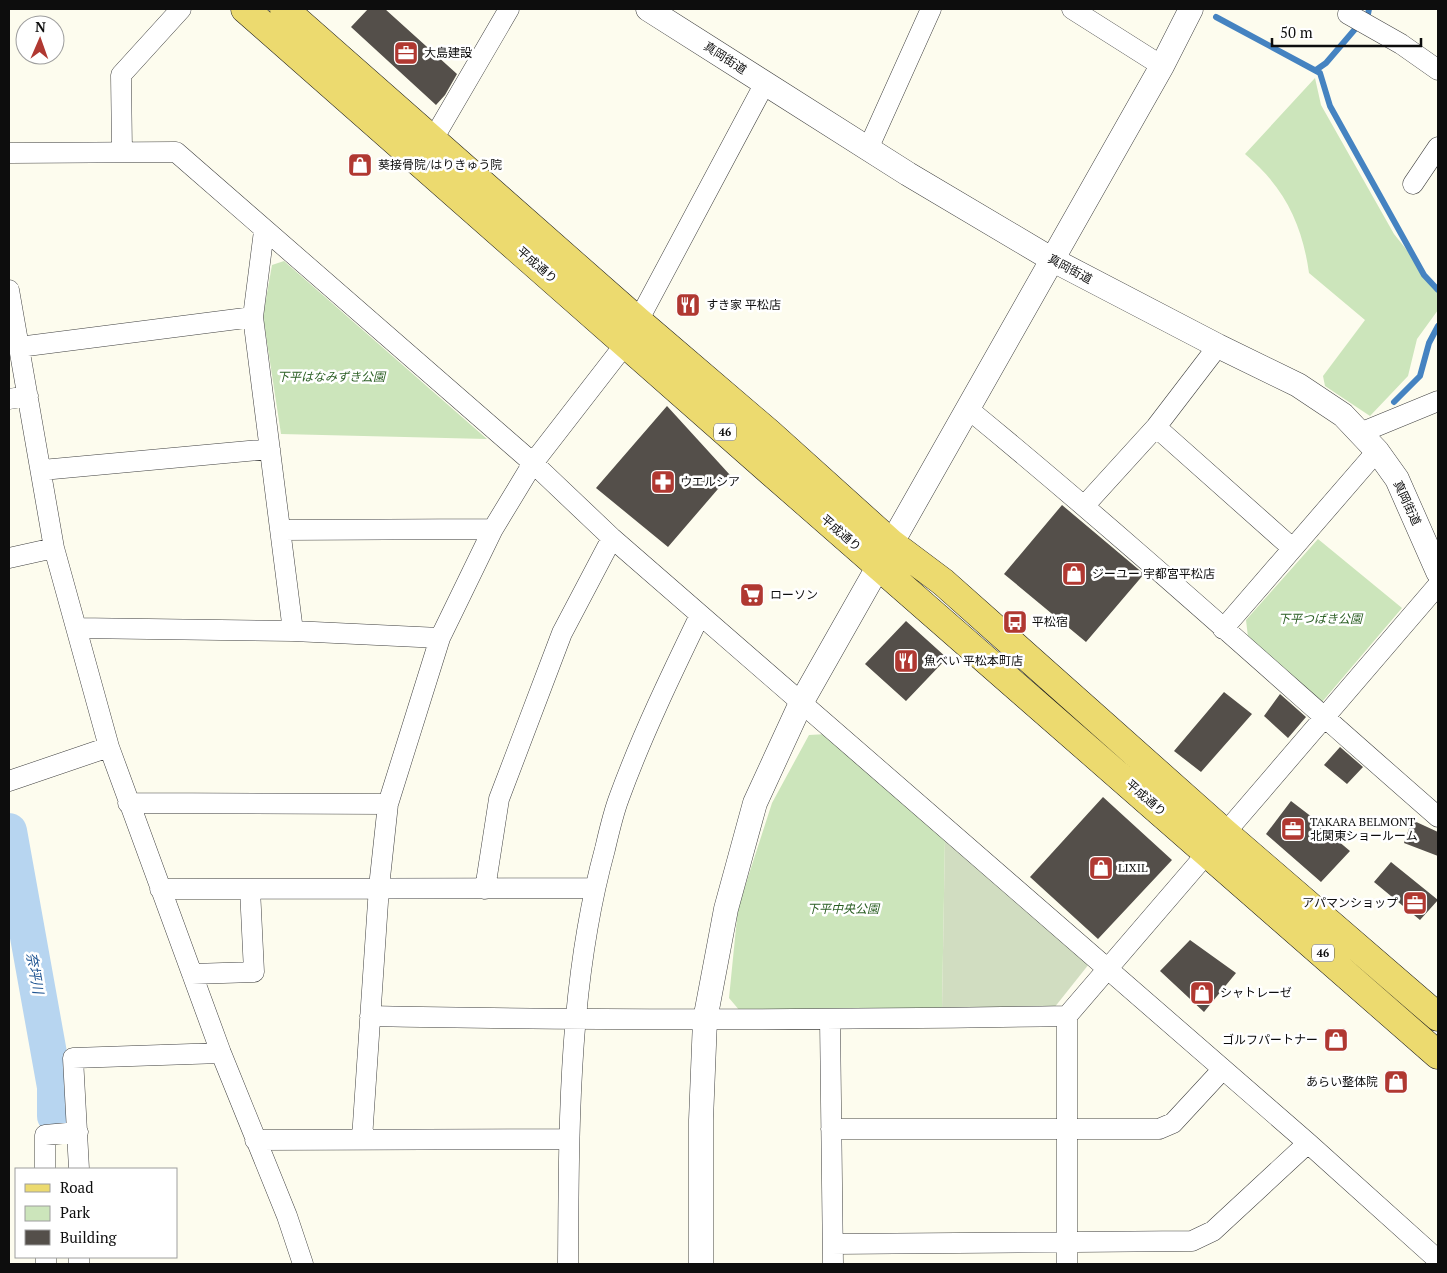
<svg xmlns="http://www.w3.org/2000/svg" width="1447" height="1273" font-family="'PT Serif','Noto Sans JP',serif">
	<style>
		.green { fill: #cce5bb }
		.cemetery { fill: #d1ddc1 }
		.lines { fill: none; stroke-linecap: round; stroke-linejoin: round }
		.stream { stroke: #4583c1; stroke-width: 6 }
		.river { stroke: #b7d5f0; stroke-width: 36 }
		.building { fill: #544f4a }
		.minor-casing { stroke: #404040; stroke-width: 21 }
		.tertiary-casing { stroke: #404040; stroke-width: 25 }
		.primary-casing { stroke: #1e1e1e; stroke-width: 29 }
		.minor { stroke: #fff; stroke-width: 20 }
		.tertiary { stroke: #fff; stroke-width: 24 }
		.primary { stroke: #ecda6f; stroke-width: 28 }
		.labels { text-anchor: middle; stroke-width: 5; stroke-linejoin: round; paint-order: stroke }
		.shield { fill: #fff; stroke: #565656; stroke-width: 1 }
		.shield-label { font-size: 11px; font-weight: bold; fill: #0d0d0d }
		.poi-label { font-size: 12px; fill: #0d0d0d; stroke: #fff; text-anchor: start }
		.street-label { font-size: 12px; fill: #0d0d0d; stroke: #fff }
		.park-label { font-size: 12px; font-style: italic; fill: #2a5e23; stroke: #fff }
		.water-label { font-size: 14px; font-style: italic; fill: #215693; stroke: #fff }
	</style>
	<rect width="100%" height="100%" fill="#fdfcee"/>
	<!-- green -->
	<path class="green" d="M1315 78 1321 105 1394 234 1438 289V310L1417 339 1408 376 1370 416 1325 386 1323 376 1365 320 1309 273C1302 223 1284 187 1245 154Z
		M284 261 487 439 281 434 263 316 272 265Z
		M1318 539 1402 608 1322 702 1248 637 1246 620Z
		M827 734 945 837 942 1009 740 1011 729 998 738 908 772 803 809 735Z"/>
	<!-- cemetery -->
	<path class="cemetery" d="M945 837 1089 964 1054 1008 942 1009Z"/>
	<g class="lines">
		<!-- stream -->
		<path class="stream" d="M1216 17 1320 73 1330 106 1424 275 1438 290
			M1316 70 1326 63 1368 14 1369 9
			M1394 402 1420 376 1429 343 1438 326"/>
		<!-- river -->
		<path class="river" d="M9 831 55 1087V1116"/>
	</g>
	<!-- building -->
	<path class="building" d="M368 9H385L457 74 445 95 436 105 351 27Z
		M667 406 730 475 668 547 596 488Z
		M1062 505 1144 574 1086 642 1004 574Z
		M906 621 947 658 906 701 865 664Z
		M1224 692 1252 714 1201 772 1174 751Z
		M1280 694 1306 717 1288 738 1264 716Z
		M1340 747 1363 767 1347 784 1324 765Z
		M1103 797 1172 860 1098 939 1030 877Z
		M1291 801 1321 824 1319 825 1350 851 1321 882 1266 834Z
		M1412 820 1438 832V856L1404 843Z
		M1391 862 1438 900 1420 920 1374 882Z
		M1190 940 1236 973 1204 1012 1160 971Z"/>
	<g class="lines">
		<defs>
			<path id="minor" d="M1072 9 1162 66
				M1349 9 1348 14 1401 44 1438 70
				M432 141 509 9
				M868 149 931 9
				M122 151 121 75 181 9
				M9 153 176 152 533 463 612 538 1308 1143 1438 1260
				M1413 184 1438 147
				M264 231 253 317 293 631
				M9 290 54 548 109 747 221 1053 287 1216 303 1264
				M638 321 765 83
				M19 347 253 317
				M9 399 28 396
				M967 408C1128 540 1281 680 1438 817
				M1156 427 1291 547
				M1360 433 1438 401
				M42 470 270 449
				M1085 505 1156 427 1218 346
				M280 530 493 529
				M9 558 54 548
				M77 628 293 631 440 638
				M1223 629 1377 451
				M9 781 109 747
				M128 803 388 804
				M1225 833 1438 585
				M160 889 594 888
				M485 889 499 799 562 633 612 538
				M192 974 254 972 250 889
				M370 1016C602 1021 834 1020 1067 1016
				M830 1020 833 1264
				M831 1129H1159L1173 1123 1222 1070
				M362 1139 379 887 388 804 440 638 493 529 533 463 626 343
				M255 1140 569 1139
				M45 1169V1135L78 1132
				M79 1169 73 1058 221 1053
				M833 1244 1192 1241 1213 1231 1308 1143
				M46 1257V1264
				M79 1257V1264
				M568 1264C569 1125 568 984 605 849 609 832 613 814 619 798 642 735 671 675 700 615
				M1067 1264V1016L1208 852"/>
			<path id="tertiary" d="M648 9 908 174 1053 260 1218 346 1298 385 1343 415 1377 451 1397 479 1438 572
				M701 1264V1120L705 1020 726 909 755 803 801 703 1162 66 1191 9"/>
			<path id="primary" d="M245 9 771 472 1438 1055
				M284 9 638 321 769 433 891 543 943 582 1225 833 1438 1017"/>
		</defs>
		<!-- minor casing -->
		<use href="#minor" class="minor-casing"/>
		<!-- tertiary casing -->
		<use href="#tertiary" class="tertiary-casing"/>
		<!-- primary casing -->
		<use href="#primary" class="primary-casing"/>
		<!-- minor -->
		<use href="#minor" class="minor"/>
		<!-- tertiary -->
		<use href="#tertiary" class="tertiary"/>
		<!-- primary -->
		<use href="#primary" class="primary"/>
	</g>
	<!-- icons -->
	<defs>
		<symbol id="office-square" viewBox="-11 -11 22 22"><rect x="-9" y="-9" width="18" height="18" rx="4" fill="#b03831" stroke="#fff"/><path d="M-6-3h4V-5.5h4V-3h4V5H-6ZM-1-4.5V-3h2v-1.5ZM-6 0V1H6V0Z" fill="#fff"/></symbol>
		<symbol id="shop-square" viewBox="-11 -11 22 22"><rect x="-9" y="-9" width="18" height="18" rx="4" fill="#b03831" stroke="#fff"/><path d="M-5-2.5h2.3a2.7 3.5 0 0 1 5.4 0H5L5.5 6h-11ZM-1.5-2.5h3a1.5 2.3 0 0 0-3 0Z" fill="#fff"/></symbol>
		<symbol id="restaurant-square" viewBox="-11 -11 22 22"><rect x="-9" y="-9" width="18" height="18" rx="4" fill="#b03831" stroke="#fff"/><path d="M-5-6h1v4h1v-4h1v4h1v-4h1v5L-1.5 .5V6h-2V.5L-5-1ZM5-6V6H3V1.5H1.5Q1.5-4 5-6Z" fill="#fff"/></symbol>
		<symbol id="pharmacy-square" viewBox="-11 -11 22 22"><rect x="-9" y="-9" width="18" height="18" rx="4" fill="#b03831" stroke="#fff"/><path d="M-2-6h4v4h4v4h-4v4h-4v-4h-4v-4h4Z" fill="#fff"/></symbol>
		<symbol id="supermarket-square" viewBox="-11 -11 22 22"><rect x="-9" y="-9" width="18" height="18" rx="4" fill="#b03831" stroke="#fff"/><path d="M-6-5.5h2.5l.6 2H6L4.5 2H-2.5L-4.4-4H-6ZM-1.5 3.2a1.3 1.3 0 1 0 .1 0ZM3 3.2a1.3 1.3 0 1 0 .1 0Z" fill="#fff"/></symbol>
		<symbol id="bus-square" viewBox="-11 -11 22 22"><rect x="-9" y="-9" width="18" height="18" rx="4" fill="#b03831" stroke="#fff"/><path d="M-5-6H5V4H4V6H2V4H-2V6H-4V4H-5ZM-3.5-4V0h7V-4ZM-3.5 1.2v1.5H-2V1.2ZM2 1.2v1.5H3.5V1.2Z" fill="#fff"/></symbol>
	</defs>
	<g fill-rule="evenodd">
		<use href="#office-square" x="392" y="39" width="28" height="28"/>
		<use href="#shop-square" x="346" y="151" width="28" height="28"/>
		<use href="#restaurant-square" x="674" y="291" width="28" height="28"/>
		<use href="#pharmacy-square" x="649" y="468" width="28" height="28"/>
		<use href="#shop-square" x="1060" y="560" width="28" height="28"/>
		<use href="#supermarket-square" x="738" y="581" width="28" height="28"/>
		<use href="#bus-square" x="1001" y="608" width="28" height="28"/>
		<use href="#restaurant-square" x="892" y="647" width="28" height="28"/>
		<use href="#office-square" x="1279" y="815" width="28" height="28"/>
		<use href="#shop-square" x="1087" y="854" width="28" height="28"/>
		<use href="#office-square" x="1401" y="889" width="28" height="28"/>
		<use href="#shop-square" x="1188" y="979" width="28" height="28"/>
		<use href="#shop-square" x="1322" y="1026" width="28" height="28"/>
		<use href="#shop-square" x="1382" y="1068" width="28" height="28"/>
	</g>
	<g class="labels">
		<!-- shield labels -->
		<g class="shield">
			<rect x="714" y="423.5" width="22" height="17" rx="4"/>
			<rect x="1312" y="944.5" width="22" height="17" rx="4"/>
		</g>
		<g class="shield-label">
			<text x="725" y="436">46</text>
			<text x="1323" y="957">46</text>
		</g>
		<!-- poi labels -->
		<g class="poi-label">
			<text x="424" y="57">大島建設</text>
			<text x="378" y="169">葵接骨院/はりきゅう院</text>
			<text x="706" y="309">すき家 平松店</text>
			<text x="680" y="486">ウエルシア</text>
			<text x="1092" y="578">ジーユー 宇都宮平松店</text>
			<text x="770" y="599">ローソン</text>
			<text x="1032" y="626">平松宿</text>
			<text x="924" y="665">魚べい 平松本町店</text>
			<text x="1310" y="826">TAKARA BELMONT<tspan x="1310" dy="14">北関東ショールーム</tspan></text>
			<text x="1118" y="872">LIXIL</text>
			<text x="1398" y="907" text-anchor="end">アパマンショップ</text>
			<text x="1220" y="997">シャトレーゼ</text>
			<text x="1318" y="1044" text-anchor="end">ゴルフパートナー</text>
			<text x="1378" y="1086" text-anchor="end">あらい整体院</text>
		</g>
		<!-- street labels -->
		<g class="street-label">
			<text transform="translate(725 58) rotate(33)" y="4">真岡街道</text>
			<text transform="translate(537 265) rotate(41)" y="4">平成通り</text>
			<text transform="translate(1070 269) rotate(28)" y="4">真岡街道</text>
			<text transform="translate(1407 503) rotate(65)" y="4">真岡街道</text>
			<text transform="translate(841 533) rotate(41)" y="4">平成通り</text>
			<text transform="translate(1146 798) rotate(41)" y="4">平成通り</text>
		</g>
		<!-- park labels -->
		<g class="park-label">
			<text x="331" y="381">下平はなみずき公園</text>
			<text x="1320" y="623">下平つばき公園</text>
			<text x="843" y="913">下平中央公園</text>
		</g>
		<!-- water labels -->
		<g class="water-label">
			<text transform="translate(35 973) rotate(80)" y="5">奈坪川</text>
		</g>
	</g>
	<!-- border -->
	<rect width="1447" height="1273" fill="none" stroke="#0d0d0d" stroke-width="20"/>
	<!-- legend -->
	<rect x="15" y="1168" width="162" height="90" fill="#ffffff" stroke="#9e9e9e"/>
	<rect x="25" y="1184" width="25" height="8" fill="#ecda6f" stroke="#9e9e9e"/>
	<text x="60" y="1193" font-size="15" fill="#0d0d0d">Road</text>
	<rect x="25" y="1206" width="25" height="15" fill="#cce5bb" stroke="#9e9e9e"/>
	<text x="60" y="1218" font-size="15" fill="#0d0d0d">Park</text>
	<rect x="25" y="1230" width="25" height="15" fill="#544f4a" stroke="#9e9e9e"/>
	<text x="60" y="1243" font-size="15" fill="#0d0d0d">Building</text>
	<!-- north arrow -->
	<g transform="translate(40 40) rotate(2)"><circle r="24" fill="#ffffff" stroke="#9e9e9e"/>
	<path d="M0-4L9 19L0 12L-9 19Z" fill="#b03831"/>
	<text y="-8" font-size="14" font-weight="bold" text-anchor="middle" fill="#0d0d0d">N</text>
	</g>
	<!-- scale -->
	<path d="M1272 38v8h149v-8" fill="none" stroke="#0d0d0d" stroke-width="2.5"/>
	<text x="1280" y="38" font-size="15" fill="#0d0d0d" stroke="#ffffff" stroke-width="4" paint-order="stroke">50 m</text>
</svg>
